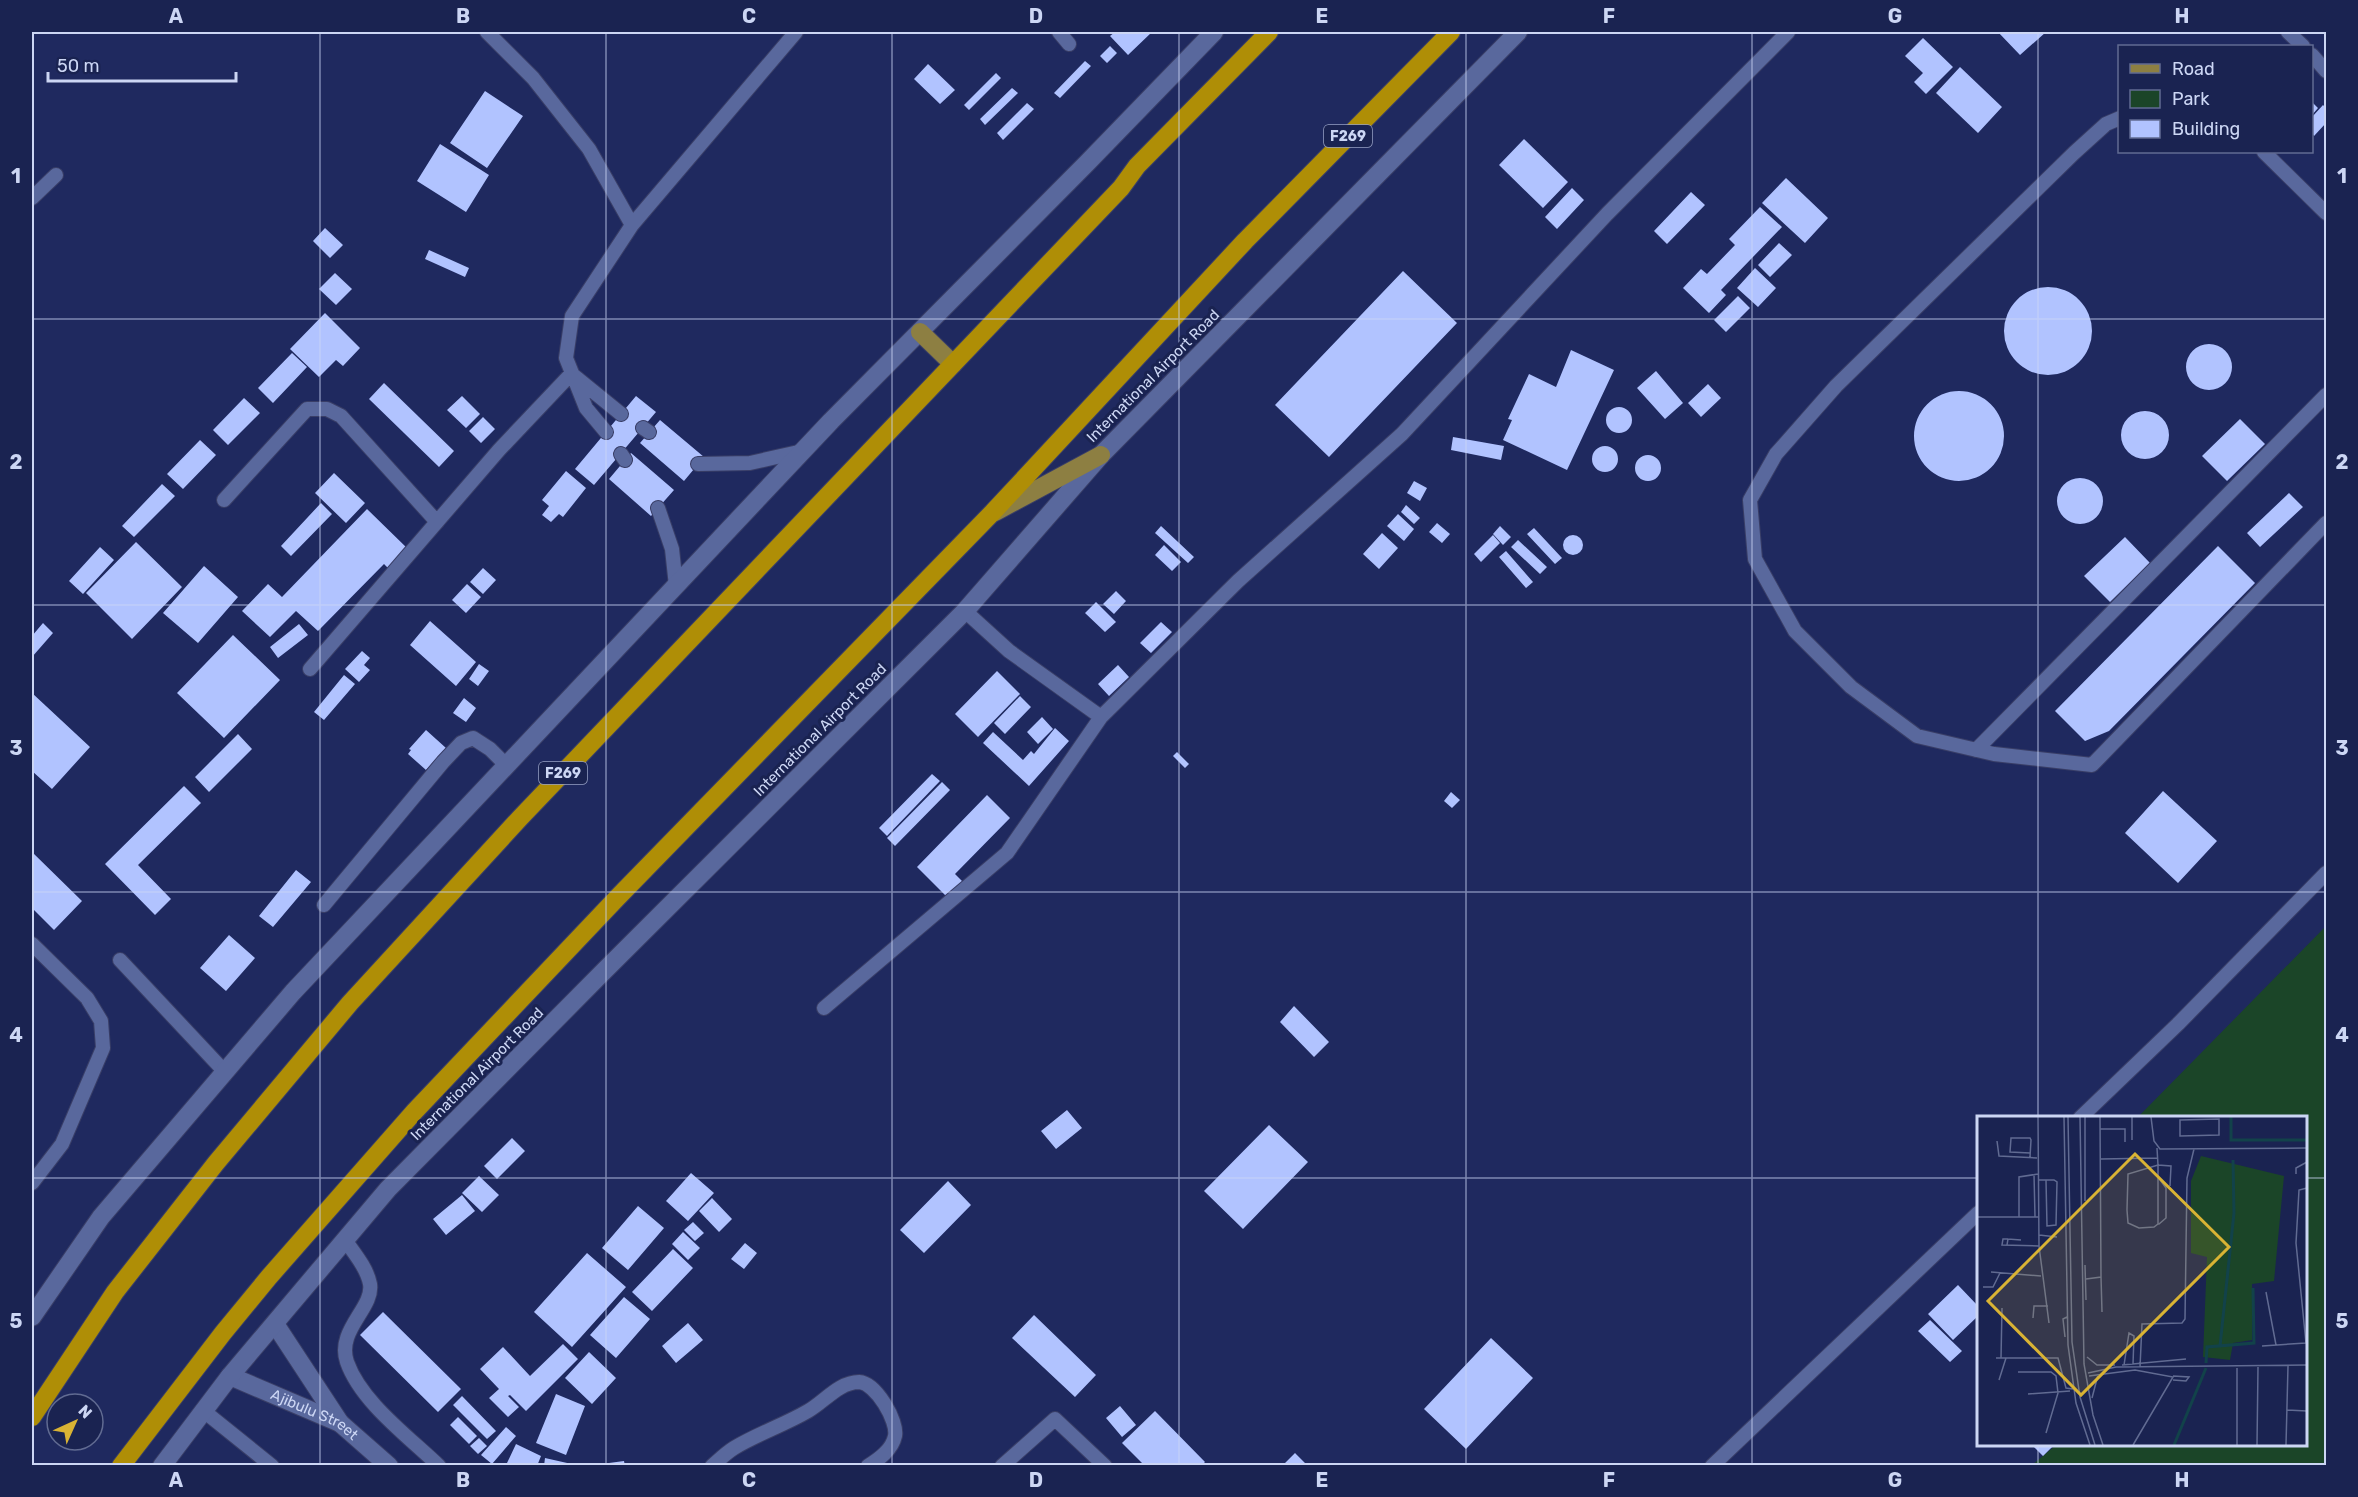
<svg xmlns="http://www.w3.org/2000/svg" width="2358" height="1497" font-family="Rubik,sans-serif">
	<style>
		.built { fill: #1f295f; fill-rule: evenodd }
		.green { fill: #1b4528 }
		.building { fill: #b1c3ff }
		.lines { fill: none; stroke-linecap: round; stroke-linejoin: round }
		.lane-casing { stroke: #393e67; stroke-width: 16 }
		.street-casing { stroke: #393e67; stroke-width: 20 }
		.secondary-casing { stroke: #393e67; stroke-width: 20 }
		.primary-casing { stroke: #393e67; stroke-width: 20 }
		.highway-casing { stroke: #393e67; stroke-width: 20 }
		.lane { stroke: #59689d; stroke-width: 14 }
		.street { stroke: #59689d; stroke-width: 18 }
		.secondary { stroke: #59689d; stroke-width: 18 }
		.primary { stroke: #8d7f42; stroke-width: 18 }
		.highway { stroke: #af8e06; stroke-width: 18 }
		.grid { fill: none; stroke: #ccd6f4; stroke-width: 1.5; stroke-opacity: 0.55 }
		.labels { text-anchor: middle; stroke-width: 6; stroke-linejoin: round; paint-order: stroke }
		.shield { fill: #1a2351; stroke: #97a0c3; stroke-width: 1.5 }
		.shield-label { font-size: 14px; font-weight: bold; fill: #ccd6f4 }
		.street-label { font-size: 15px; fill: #ccd6f4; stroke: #1a2351 }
		.inset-river { fill: none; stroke: #12424a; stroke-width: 3 }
		.inset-road { fill: none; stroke: #616b92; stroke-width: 1.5 }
		.view { fill: #d9b334; fill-opacity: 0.15; stroke: #d9b334; stroke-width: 3 }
		.inset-edge { fill: none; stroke: #ccd6f4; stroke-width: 3 }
		.neatline { fill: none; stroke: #ccd6f4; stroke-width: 2 }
		.grid-label { font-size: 20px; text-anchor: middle; font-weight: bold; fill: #ccd6f4 }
	</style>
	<rect width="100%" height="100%" fill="#1a2351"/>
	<!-- built -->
	<path class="built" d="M32 32H2326V1465H32ZM2120 46H2312V152H2120ZM1978 1118H2306V1444H1978ZM57 1404H93V1440H57Z"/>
	<!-- green -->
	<path class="green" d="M2326 926V1465H2032L2056 1445 2306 1444V1118L2138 1117Z"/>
	<!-- building -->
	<path class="building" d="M1115 32H1152L1128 55 1110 36Z
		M1998 32H2046L2020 55Z
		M1923 38 1953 67 1926 94 1914 82 1923 73 1905 56Z
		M1110 46 1117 53 1107 63 1100 56Z
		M1085 61 1091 66 1060 98 1054 93Z
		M928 64 955 90 940 104 914 79Z
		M1960 67 2002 107 1978 133 1936 93Z
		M996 73 1001 78 969 110 964 105Z
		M1012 88 1018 93 985 125 980 119Z
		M485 91 523 116 487 168 450 143Z
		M2312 102 2318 108 2312 115Z
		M1027 103 1034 109 1003 140 997 133Z
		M2323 105 2326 108V123L2314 136 2312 133V117Z
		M1524 139 1568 182 1543 208 1499 165Z
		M440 144 489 175 466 212 417 181Z
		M1786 178 1828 218 1805 243 1762 203Z
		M1572 188 1584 200 1557 229 1545 217Z
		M1691 192 1705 205 1667 244 1654 231Z
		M1760 207 1782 227 1721 290 1726 295 1709 313 1683 288 1701 269 1707 274 1735 245 1729 239Z
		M325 228 343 245 330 258 313 241Z
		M1779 243 1792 255 1770 277 1758 265Z
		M429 250 469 268 465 277 425 259Z
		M1755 268 1776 288 1758 307 1737 288Z
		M1403 271 1457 323 1329 457 1275 405Z
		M335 273 352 289 336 305 319 289Z
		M2004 331a44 44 0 1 1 88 0a44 44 0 1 1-88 0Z
		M1738 296 1750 308 1726 332 1714 320Z
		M325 313 360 348 343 366 336 360 319 377 290 349Z
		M2186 367a23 23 0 1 1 46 0a23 23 0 1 1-46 0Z
		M1571 350 1614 370 1567 470 1503 440 1512 420 1508 419 1529 374 1556 387Z
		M292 353 307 367 273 403 258 388Z
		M1656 371 1683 403 1665 419 1637 388Z
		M384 383 454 451 439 467 369 399Z
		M1708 384 1721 398 1701 417 1688 403Z
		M1914 436a45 45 0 1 1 90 0a45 45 0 1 1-90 0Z
		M462 396 480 414 466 428 447 410Z
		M636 396 656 412 594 485 575 469Z
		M244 398 260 413 228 445 213 430Z
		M1606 420a13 13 0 1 1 26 0a13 13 0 1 1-26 0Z
		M2121 435a24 24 0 1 1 48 0a24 24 0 1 1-48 0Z
		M483 417 495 429 481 443 469 431Z
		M2240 419 2265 444 2227 481 2202 456Z
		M660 420 704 457 684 481 640 443Z
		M1453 437 1504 446 1501 460 1451 450Z
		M200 440 216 455 183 489 167 474Z
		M1592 459a13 13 0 1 1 26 0a13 13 0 1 1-26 0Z
		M631 453 674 490 651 516 609 479Z
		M1635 468a13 13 0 1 1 26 0a13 13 0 1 1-26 0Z
		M566 471 586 488 563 517 559 514 551 522 542 515 549 506 542 500Z
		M334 473 365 503 346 523 315 493Z
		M2057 501a23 23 0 1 1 46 0a23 23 0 1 1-46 0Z
		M1414 481 1427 488 1420 501 1407 493Z
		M162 484 175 496 134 537 122 526Z
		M2289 493 2303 507 2260 547 2247 533Z
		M321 503 332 514 291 556 281 546Z
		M1406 505 1420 518 1414 524 1401 512Z
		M367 509 408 549 389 569 384 564 318 631 296 611 270 637 242 611 268 584 282 597Z
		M1398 514 1414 529 1404 541 1387 526Z
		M1437 523 1450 534 1442 543 1429 532Z
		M1161 526 1194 557 1188 563 1155 533Z
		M1500 526 1511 537 1503 545 1493 534Z
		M1534 528 1562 558 1555 564 1527 534Z
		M1382 533 1398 548 1379 569 1363 554Z
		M1563 545a10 10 0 1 1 20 0a10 10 0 1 1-20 0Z
		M1493 535 1500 543 1481 562 1474 554Z
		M2125 537 2150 563 2110 602 2084 576Z
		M1518 540 1547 567 1540 574 1511 547Z
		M136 542 182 587 132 639 86 593Z
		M1164 545 1181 562 1172 571 1155 555Z
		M2218 546 2255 583 2109 731 2085 741 2055 711Z
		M100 547 114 560 83 594 69 581Z
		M1506 551 1533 582 1526 588 1499 557Z
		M204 566 238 597 198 643 163 613Z
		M483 568 496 580 483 594 470 582Z
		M467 584 481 597 466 613 452 600Z
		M1116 591 1126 601 1114 614 1103 604Z
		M1096 602 1116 622 1105 632 1085 613Z
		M430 621 476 662 456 686 410 645Z
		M1161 622 1172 632 1151 653 1140 643Z
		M43 623 53 633 32 657V636Z
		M299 624 308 635 278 658 270 647Z
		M233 635 280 680 224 738 177 693Z
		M362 651 370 658 364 665 370 670 359 682 345 669Z
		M479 664 489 671 478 686 469 679Z
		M1118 665 1129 677 1109 696 1098 684Z
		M997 671 1020 694 978 737 955 714Z
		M344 675 355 684 324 720 314 712Z
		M32 693 90 747 52 789 32 771Z
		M1020 696 1031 707 1005 734 994 723Z
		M464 698 476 708 466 722 453 713Z
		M1042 717 1053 729 1038 744 1027 732Z
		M1055 728 1069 741 1029 786 983 743 993 732 1023 760 1031 751 1034 754 1038 749Z
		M426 730 446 748 426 770 408 754 411 750 409 749Z
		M238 734 252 749 209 792 195 777Z
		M1177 752 1189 764 1185 768 1173 756Z
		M932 774 940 781 887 836 879 828Z
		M942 782 950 790 895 846 887 838Z
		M184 786 201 803 138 865 171 899 155 915 105 864Z
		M2163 791 2217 841 2178 883 2125 833Z
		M1451 792 1460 800 1452 808 1444 801Z
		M987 795 1010 818 955 874 963 882 948 898 917 867Z
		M32 852 82 901 54 930 32 908Z
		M296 870 311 882 273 927 259 916Z
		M229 935 255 958 226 991 200 968Z
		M1294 1006 1329 1042 1314 1057 1280 1022Z
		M1067 1110 1082 1128 1056 1149 1041 1131Z
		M1269 1125 1308 1162 1243 1229 1204 1191Z
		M512 1138 525 1151 497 1179 484 1166Z
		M691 1173 714 1193 688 1221 666 1201Z
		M479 1176 499 1195 482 1212 462 1193Z
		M948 1181 971 1205 924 1253 900 1230Z
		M462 1195 475 1211 446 1235 433 1219Z
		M712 1198 732 1219 719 1232 699 1211Z
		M638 1206 664 1228 628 1270 602 1248Z
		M693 1222 704 1233 695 1241 684 1230Z
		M683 1232 700 1248 688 1260 672 1244Z
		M745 1243 757 1253 744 1269 731 1259Z
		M673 1249 693 1268 652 1311 632 1292Z
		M587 1253 626 1287 572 1347 534 1312Z
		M1958 1285 1978 1306V1316L1953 1340 1928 1314Z
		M624 1297 650 1319 616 1358 590 1335Z
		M383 1312 461 1389 438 1412 360 1335Z
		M1034 1315 1096 1375 1075 1397 1012 1338Z
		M1930 1320 1962 1351 1950 1362 1918 1331Z
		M688 1323 703 1340 676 1363 662 1346Z
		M1491 1338 1533 1378 1466 1449 1424 1409Z
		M563 1344 578 1359 526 1411 510 1395 508 1396 519 1407 508 1417 489 1398 499 1389 480 1369 503 1347 530 1376Z
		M589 1352 616 1378 592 1404 565 1378Z
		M556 1394 585 1406 566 1455 536 1443Z
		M462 1396 496 1431 487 1439 453 1405Z
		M1120 1406 1136 1425 1122 1437 1106 1418Z
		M1155 1411 1205 1462 1201 1466H1145L1122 1443Z
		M458 1417 477 1436 469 1444 450 1425Z
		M506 1427 516 1436 492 1464 481 1455Z
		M479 1438 487 1446 478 1454 470 1446Z
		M516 1444 541 1456 537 1466H512L507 1463Z
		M2031 1444H2055L2043 1456Z
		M1295 1453 1308 1466H1282Z
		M545 1458 576 1465V1466H544Z
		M624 1461 625 1466H609V1463Z"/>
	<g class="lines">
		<defs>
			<path id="lane" d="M487 32 533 78 589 149 632 225
				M1059 32 1069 44
				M2288 32 2303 46
				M2312 55 2326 71
				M2120 118 2106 124 2074 153 1836 386 1776 454 1750 500 1755 559 1795 631 1851 687 1917 736 1994 754 2092 765 2326 523
				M2264 152 2326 213
				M32 198 56 175
				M573 375 621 414
				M643 428 649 432
				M606 432 586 408 566 358 572 316 632 225 796 32
				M621 454 625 460
				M698 464 750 463 803 451
				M224 500 307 409H327L341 416 437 522
				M658 508 672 549 676 586
				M965 611 1009 651 1101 717 1238 581 1402 434 1607 214 1788 32
				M310 669 499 450 571 374
				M1976 750 2326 395
				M324 905 443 762 461 743 473 738 490 749 506 765
				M32 944 87 998 101 1021 103 1048 62 1144 32 1183
				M120 960 225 1072
				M824 1008 1007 853 1101 717
				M2080 1118 2178 1024 2326 873
				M345 1240C354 1253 367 1268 370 1284 374 1308 336 1330 347 1362 361 1402 409 1437 439 1466
				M205 1412 272 1466
				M712 1466C719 1460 726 1453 734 1448 757 1434 784 1425 808 1411 824 1402 839 1382 859 1382 876 1383 898 1421 895 1436 892 1450 879 1459 868 1466
				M1002 1466 1055 1419 1105 1466
				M1712 1466 1978 1213"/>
			<g id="street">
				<path d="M275 1324 340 1423"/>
				<path id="s1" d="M230 1376 340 1423 389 1466"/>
			</g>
			<path id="secondary" d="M32 1317 101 1217 293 992 831 421 1087 163 1214 32
				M162 1466 230 1376 388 1189 603 972 965 611 1101 455 1518 32"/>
			<path id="primary" d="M920 332 953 364
				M995 512 1101 455"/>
			<path id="highway" d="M32 1417 115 1292 216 1163 350 1003 520 818 1121 188 1137 166 1269 32
				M121 1466 223 1333 269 1277 414 1112 616 899 993 512 1245 241 1451 32"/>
		</defs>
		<!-- lane casing -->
		<use href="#lane" class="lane-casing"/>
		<!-- street casing -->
		<use href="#street" class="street-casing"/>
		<!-- secondary casing -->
		<use href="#secondary" class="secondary-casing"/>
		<!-- primary casing -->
		<use href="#primary" class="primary-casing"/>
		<!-- highway casing -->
		<use href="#highway" class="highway-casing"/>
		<!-- lane -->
		<use href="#lane" class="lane"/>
		<!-- street -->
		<use href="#street" class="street"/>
		<!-- secondary -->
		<use href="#secondary" class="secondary"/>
		<!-- primary -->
		<use href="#primary" class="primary"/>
		<!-- highway -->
		<use href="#highway" class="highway"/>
	</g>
	<!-- grid -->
	<path class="grid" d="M320 32V1466M606 32V1466M892 32V1466M1179 32V1466M1466 32V1466M1752 32V1466M2038 32V1118M32 319H2326M32 605H2326M32 892H2326M32 1178H1978M2306 1178H2326M2038 1444V1466"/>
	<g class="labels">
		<!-- shield labels -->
		<g class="shield">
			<rect x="1324" y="125" width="48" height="22" rx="4.5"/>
			<rect x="539" y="762" width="48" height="22" rx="4.5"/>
		</g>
		<g class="shield-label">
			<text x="1348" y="141">F269</text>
			<text x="563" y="778">F269</text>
		</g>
		<!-- street labels -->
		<g class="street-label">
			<text transform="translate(1153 376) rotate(-45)" y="5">International Airport Road</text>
			<text transform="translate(820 730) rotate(-45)" y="5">International Airport Road</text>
			<text transform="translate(477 1074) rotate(-45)" y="5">International Airport Road</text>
			<text dy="5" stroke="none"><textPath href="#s1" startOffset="93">Ajibulu Street</textPath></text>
		</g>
	</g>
	<!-- overview -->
	<g transform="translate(1977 1116)">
		<rect width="330" height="330" fill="#1a2351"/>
		<path d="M224 40 307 60 297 165 275 168V224L256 227 253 244 226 241 230 141 214 137V65Z" fill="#1b4528"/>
		<path class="inset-river" d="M254 1V24H330M243 230 257 97 256 44M229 247 230 231 277 227 276 172M197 329 229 252"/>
		<path class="inset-road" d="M61 1 62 130 72 207M87 1 91 229 99 287 113 329M91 1 95 226 103 281 118 329M103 1 107 248 116 299 126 329M155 1V24M174 1 177 25 183 33 330 32M242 3V19L203 20V4ZM123 13H148V26M20 25 22 40 60 42M180 32 181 49 194 50 193 70M53 37 33 36 34 22H53L54 24 53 41M124 43 180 42M57 58 58 101M319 58V52L330 46M181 61 189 72V102L182 108H181L177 111 162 112 151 107 150 94 151 58 181 49V108M61 64H77L80 66 79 109 70 110 69 64M108 85V1M0 101H62M42 101V61L61 58M62 119 80 121M31 123H26L25 129 62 130M30 129 31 123 44 124M108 149 109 184M14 156 64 160M124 161 125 196M109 163 124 161 123 1M6 171H16L23 157M289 176 299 229M56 202 57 190H71M88 221 86 203 90 201M329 227 319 127 322 74 330 72M285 230 329 227M110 241 120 249H138M19 242H81L89 272 96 273M24 242 25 192M145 249 209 243M147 249 152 217 157 220 156 248M163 251 165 208 205 207 208 203 210 62 217 33M260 252V329M41 256H74L79 260 81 277 69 317M111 257 139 251 330 249M112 260 158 254 196 261 156 329M196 260 212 261 209 265 196 264M22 264 29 242M51 278 93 275M115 282 121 259M310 294 330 295M280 329 281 251M309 329 311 250"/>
		<path class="view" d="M158 38 252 131 104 279 11 185Z"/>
		<rect width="330" height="330" class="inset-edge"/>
	</g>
	<!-- border -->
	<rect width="2358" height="1497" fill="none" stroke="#1a2351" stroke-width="66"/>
	<!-- legend -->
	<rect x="2118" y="45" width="195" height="108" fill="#1a2351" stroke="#616b92" stroke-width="1.5"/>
	<rect x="2130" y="64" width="30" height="9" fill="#8d7f42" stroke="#616b92" stroke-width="1.5"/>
	<text x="2172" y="75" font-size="18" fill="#ccd6f4">Road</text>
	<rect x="2130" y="90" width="30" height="18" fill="#1b4528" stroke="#616b92" stroke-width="1.5"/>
	<text x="2172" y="105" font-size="18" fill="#ccd6f4">Park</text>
	<rect x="2130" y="120" width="30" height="18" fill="#b1c3ff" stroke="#616b92" stroke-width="1.5"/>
	<text x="2172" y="135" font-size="18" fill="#ccd6f4">Building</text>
	<!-- north arrow -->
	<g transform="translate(75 1422) rotate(45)"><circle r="28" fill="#1a2351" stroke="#616b92" stroke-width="1.5"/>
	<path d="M0-4.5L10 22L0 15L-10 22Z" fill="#d9b334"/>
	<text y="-9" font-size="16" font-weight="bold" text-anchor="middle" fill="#ccd6f4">N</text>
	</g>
	<!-- scale -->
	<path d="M48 72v9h188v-9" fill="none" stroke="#ccd6f4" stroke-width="3"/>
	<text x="57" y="72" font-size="18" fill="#ccd6f4" stroke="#1a2351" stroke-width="4.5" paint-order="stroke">50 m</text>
	<rect x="33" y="33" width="2292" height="1431" class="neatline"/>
	<g class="grid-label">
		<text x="176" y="23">A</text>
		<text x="463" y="23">B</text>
		<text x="749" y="23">C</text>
		<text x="1036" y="23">D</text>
		<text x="1322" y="23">E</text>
		<text x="1609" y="23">F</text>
		<text x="1895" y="23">G</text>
		<text x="2182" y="23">H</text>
		<text x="16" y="183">1</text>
		<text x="2342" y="183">1</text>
		<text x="16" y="469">2</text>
		<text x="2342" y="469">2</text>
		<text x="16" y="755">3</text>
		<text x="2342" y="755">3</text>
		<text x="16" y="1042">4</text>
		<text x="2342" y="1042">4</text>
		<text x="16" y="1328">5</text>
		<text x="2342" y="1328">5</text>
		<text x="176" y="1487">A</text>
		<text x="463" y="1487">B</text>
		<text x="749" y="1487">C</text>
		<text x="1036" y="1487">D</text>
		<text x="1322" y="1487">E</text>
		<text x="1609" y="1487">F</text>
		<text x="1895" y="1487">G</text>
		<text x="2182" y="1487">H</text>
	</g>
</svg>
